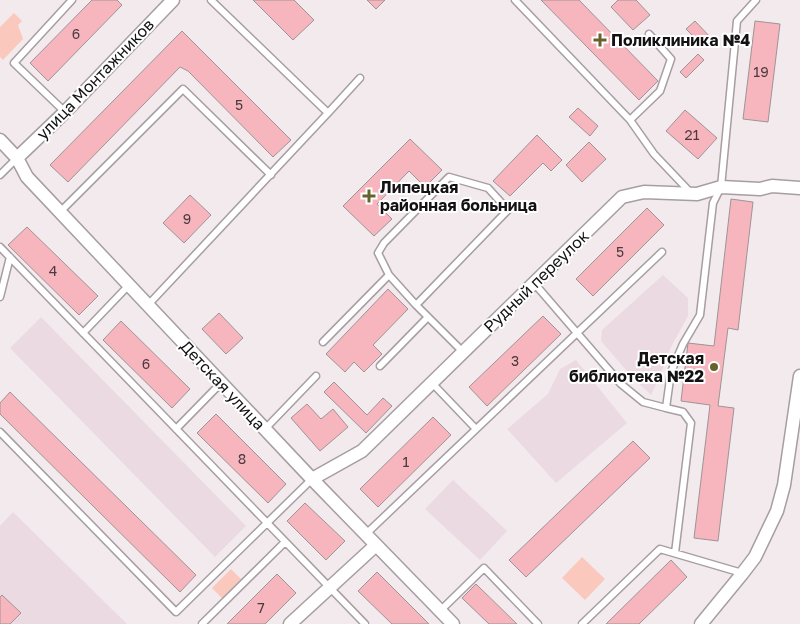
<svg xmlns="http://www.w3.org/2000/svg" width="800" height="624" font-family="'Golos Text',sans-serif">
	<style>
		.built { fill: #ebdae2 }
		.green { fill: #fac8bc }
		.building { fill: #f7b6be; stroke: #9d9495 }
		.lines { fill: none; stroke-linecap: round; stroke-linejoin: round }
		.lane-casing { stroke: #a69ea2; stroke-width: 9 }
		.street-casing { stroke: #a69ea2; stroke-width: 15 }
		.lane { stroke: #fff; stroke-width: 6 }
		.street { stroke: #fff; stroke-width: 12 }
		.poi-dot { fill: #66622e; stroke: #fff; stroke-width: 2 }
		.labels { text-anchor: middle; stroke-width: 4; stroke-linejoin: round; paint-order: stroke }
		.number-label { font-size: 14px; fill: #4c3a3d }
		.poi-label { font-size: 16px; font-weight: bold; fill: #131112; stroke: #fff; text-anchor: start }
		.street-label { font-size: 16px; fill: #131112; stroke: #fff }
	</style>
	<rect width="100%" height="100%" fill="#f3eaee"/>
	<!-- built -->
	<path class="built" d="M663 275 688 298V316L671 347 660 376 651 395 632 377 601 341 602 330Z
		M41 317 246 526 215 557 10 348Z
		M576 360 627 423 556 483 507 429 548 394 560 369Z
		M453 480 507 531 480 560 425 509Z
		M13 512 127 624H0V526Z"/>
	<!-- green -->
	<path class="green" d="M14 13 22 21 18 25 23 39 3 60 0 57V27Z
		M582 557 605 579 585 600 562 578Z
		M231 569 241 579 222 598 212 588Z"/>
	<!-- building -->
	<path class="building" d="M92 0H117L122 5 48 81 30 63Z
		M253 0H294L314 20 293 40Z
		M367 0H385L376 9Z
		M541 0H579L658 81 639 100Z
		M618 0H636L650 15 633 30 611 7Z
		M695 21 712 39 704 47 686 29Z
		M755 21 780 24 768 122 743 119Z
		M182 31 291 140 273 157 188 71 180 67 68 182 50 165Z
		M698 54 704 60 686 78 680 72Z
		M578 108 598 126 590 136 569 117Z
		M685 110 717 138 698 159 666 131Z
		M537 135 562 160 551 171 543 163 510 196 493 181Z
		M410 139 442 170 425 187 409 171 377 204 392 219 374 236 343 206Z
		M589 142 606 159 582 182 566 165Z
		M190 195 211 215 184 243 163 223Z
		M731 199 753 202 738 330 728 328 718 406 734 408 718 541 694 538 710 405 681 401 688 343 714 346Z
		M647 208 664 225 593 296 576 279Z
		M27 227 98 296 79 315 8 245Z
		M388 289 408 309 373 345 382 354 364 372 354 362 345 372 326 354Z
		M219 313 243 338 226 354 202 329Z
		M543 316 561 334 487 406 469 387Z
		M121 321 190 389 172 408 103 340Z
		M334 382 367 415 383 398 392 406 366 433 324 392Z
		M10 392 196 575 180 592 0 414V403Z
		M307 404 321 419 333 409 348 427 320 451 291 418Z
		M216 414 286 484 268 503 197 433Z
		M433 417 451 435 378 507 360 489Z
		M633 441 650 458 526 577 509 560Z
		M305 503 345 541 326 560 287 521Z
		M671 560 687 577 639 624H606Z
		M377 572 429 624H392L358 591Z
		M277 574 296 593 265 624H227Z
		M476 584 517 624H489L462 598Z
		M2 595 21 613 10 624H0V597Z"/>
	<g class="lines">
		<defs>
			<path id="lane" d="M515 0 630 120 654 154 691 193
				M65 112 14 63 72 0
				M328 113 360 78
				M630 120 660 91 671 59 649 34
				M0 175 17 158
				M60 212 183 89 271 175
				M0 247 365 624
				M389 275 378 253 384 243 449 177 488 188 508 210 416 305 463 352
				M534 283 621 384 643 402 666 408
				M0 297 10 257
				M148 305 328 113 211 0
				M83 333 129 285
				M323 342 389 275 416 305
				M380 366 428 317
				M432 383 476 429
				M176 429 221 383
				M265 429 316 376
				M0 432 176 612 312 479
				M366 534 662 252
				M675 553 691 423 683 412 666 408 671 372 683 344 700 315 713 203 721 187 737 21 756 0
				M440 611 484 568 538 624
				M202 624 285 542
				M582 624 660 549 742 573"/>
			<path id="street" d="M0 140 17 158 27 177 312 479 453 624
				M17 158 65 112 173 0
				M312 479 362 451 622 197 644 192 697 194 721 187 760 189 772 186 800 188
				M290 624 376 545
				M701 624 742 574 755 557 777 511 784 485 800 376"/>
		</defs>
		<!-- lane casing -->
		<use href="#lane" class="lane-casing"/>
		<!-- street casing -->
		<use href="#street" class="street-casing"/>
		<!-- lane -->
		<use href="#lane" class="lane"/>
		<!-- street -->
		<use href="#street" class="street"/>
	</g>
	<!-- markers -->
	<g class="poi-dot">
		<path d="M597.5 32.5h5v5h5v5h-5v5h-5v-5h-5v-5h5z"/>
		<path d="M366.5 188.5h5v5h5v5h-5v5h-5v-5h-5v-5h5z"/>
		<circle cx="714" cy="367" r="5"/>
	</g>
	<g class="labels">
		<!-- number labels -->
		<g class="number-label">
			<text x="76" y="39">6</text>
			<text x="761" y="77">19</text>
			<text x="239" y="110">5</text>
			<text x="692" y="140">21</text>
			<text x="187" y="224">9</text>
			<text x="620" y="257">5</text>
			<text x="53" y="276">4</text>
			<text x="515" y="366">3</text>
			<text x="146" y="369">6</text>
			<text x="242" y="464">8</text>
			<text x="406" y="467">1</text>
			<text x="261" y="613">7</text>
		</g>
		<!-- poi labels -->
		<g class="poi-label">
			<text x="611" y="46">Поликлиника №4</text>
			<text x="380" y="193">Липецкая<tspan x="380" dy="18">районная больница</tspan></text>
			<text x="704" y="364" text-anchor="end">Детская<tspan x="704" dy="18">библиотека №22</tspan></text>
		</g>
		<!-- street labels -->
		<g class="street-label">
			<text transform="translate(95 79) rotate(-46)" y="6">улица Монтажников</text>
			<text transform="translate(536 281) rotate(-44)" y="6">Рудный переулок</text>
			<text transform="translate(223 385) rotate(47)" y="6">Детская улица</text>
		</g>
	</g>
</svg>
